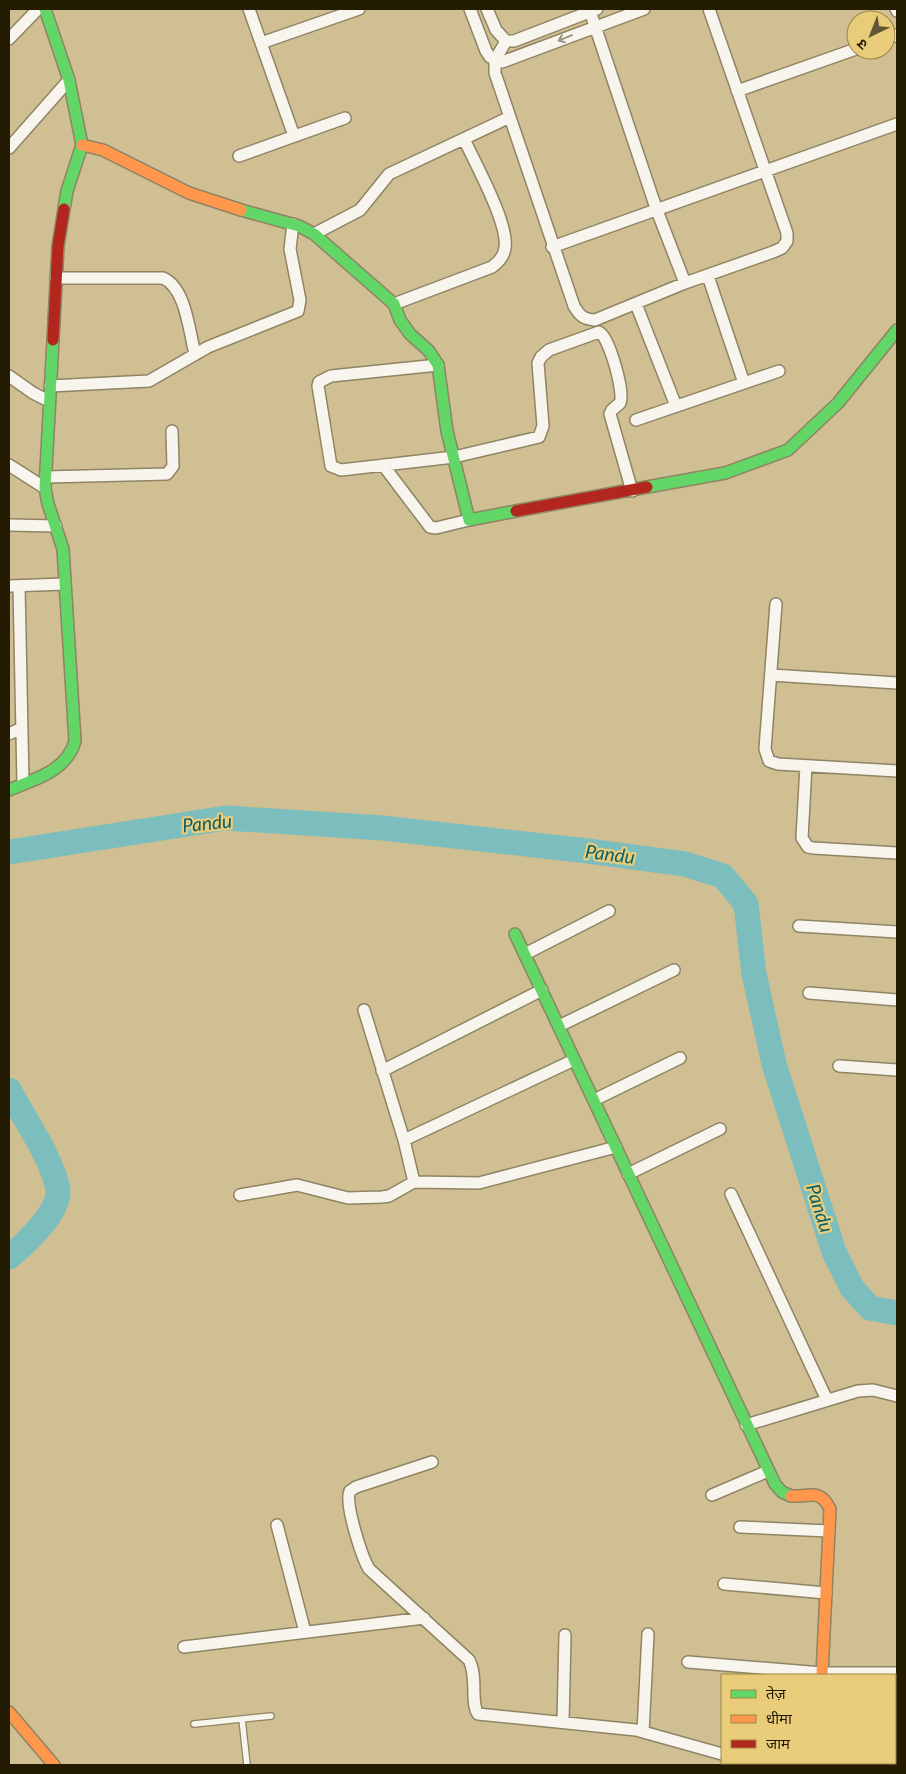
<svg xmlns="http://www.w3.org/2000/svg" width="906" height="1774" font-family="Lato,'Noto Sans Devanagari',sans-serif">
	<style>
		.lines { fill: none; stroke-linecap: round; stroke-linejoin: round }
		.river { stroke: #7cbebd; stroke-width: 25 }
		.lane-casing { stroke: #8f8463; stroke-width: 8 }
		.street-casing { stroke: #8f8463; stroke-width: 14 }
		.fast-casing { stroke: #8f8463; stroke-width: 14 }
		.slow-casing { stroke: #8f8463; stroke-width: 14 }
		.jam-casing { stroke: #8f8463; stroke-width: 14 }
		.lane { stroke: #f8f5ef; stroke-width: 5.5 }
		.street { stroke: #f8f5ef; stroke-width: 11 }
		.fast { stroke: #63d668; stroke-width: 11 }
		.slow { stroke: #ff974d; stroke-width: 11 }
		.jam { stroke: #b3261e; stroke-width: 11 }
		.oneway { stroke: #999384 }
		.labels { text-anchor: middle; stroke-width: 4.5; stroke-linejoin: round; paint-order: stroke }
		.water-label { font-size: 19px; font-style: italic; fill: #06606d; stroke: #e8cc79 }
	</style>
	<rect width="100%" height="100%" fill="#cfbf92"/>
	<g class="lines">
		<!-- river -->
		<path class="river" d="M9 852 226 818 383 828 588 851 685 864 723 876 746 904 754 974 774 1064 834 1252 852 1288 870 1308 897 1313
			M9 1090C23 1116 54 1162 58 1190 60 1212 24 1245 9 1257"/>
		<defs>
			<path id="lane" d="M242 1719 247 1765
				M194 1724 271 1716"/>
			<path id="street" d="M249 9 294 136
				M470 9 486 51 490 57 502 62 644 9
				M487 9 496 30 506 41H514L597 9
				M896 9 897 11
				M590 11 656 208 685 283
				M9 39 38 9
				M886 39 897 35
				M506 41 495 60V73L574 306C580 316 583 319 595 320L685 283 773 252 782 248 787 241V233L709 9
				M261 43 359 9
				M737 91 856 49
				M9 148 69 80
				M239 156 345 118
				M314 234 360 210 389 174 510 117
				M552 247 897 124
				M708 276 744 383
				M56 278H163C186 288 189 331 195 354
				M394 304 492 267C499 262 504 256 505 248 509 224 475 163 464 139
				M636 304 676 406
				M438 365 331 376 319 382 318 386 331 466 341 470 454 457 539 437 543 426 538 363 541 357 549 350 599 332C609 336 625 393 620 403L612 410 610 414 632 491
				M9 376 33 393 49 401
				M50 386 149 381 208 347 298 311 300 300 290 249 293 224
				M636 420 779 371
				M9 465 45 488
				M383 465 430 527 436 528 469 520
				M46 477 167 474 173 466 172 431
				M9 525 56 526
				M9 586 65 584
				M19 586 23 783
				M776 604 765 749 769 761 778 764 897 771
				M771 675 897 683
				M9 734 22 728
				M806 766 802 838 808 847 813 848 897 853
				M799 926 897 932
				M525 954 609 911
				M809 993 897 1000
				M364 1010 404 1140 574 1060
				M559 1026 674 970
				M839 1066 897 1070
				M382 1071 542 990
				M594 1100 680 1058
				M404 1140 414 1182 479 1183 616 1147
				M628 1174 720 1129
				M731 1194 827 1400
				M240 1195 297 1185 348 1198 382 1197 389 1196 414 1182
				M746 1425 858 1391 873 1390 897 1396
				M432 1462 356 1487 350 1491C344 1503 362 1557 369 1569L469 1660C478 1677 470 1703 478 1714L636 1730 722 1754
				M712 1495 768 1471
				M277 1525 305 1632
				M740 1527 829 1531
				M724 1584 826 1593
				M184 1647 424 1618
				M688 1662 822 1673H897
				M563 1722 565 1635
				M643 1732 648 1634
				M752 1763 760 1765
				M818 1765V1763"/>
			<path id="fast" d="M45 9 69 80 82 145 67 191 64 209
				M241 210 299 226 314 234 394 304 400 320 410 334 429 351 438 365 447 431 469 520 516 511
				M647 487 725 473 788 450 838 403 897 330
				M9 790C35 779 67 771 75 741L63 549 48 504 45 488 53 340
				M515 934 775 1484 782 1492 791 1496"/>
			<path id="slow" d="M82 145 103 150 189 193 241 210
				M791 1496C810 1497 820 1488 830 1509L822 1675
				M9 1712 54 1765"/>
			<path id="jam" d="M53 340 58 246 64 209
				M516 511 647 487"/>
		</defs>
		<!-- lane casing -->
		<use href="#lane" class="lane-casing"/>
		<!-- street casing -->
		<use href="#street" class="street-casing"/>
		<!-- fast casing -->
		<use href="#fast" class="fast-casing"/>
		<!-- slow casing -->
		<use href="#slow" class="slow-casing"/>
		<!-- jam casing -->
		<use href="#jam" class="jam-casing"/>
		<!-- lane -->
		<use href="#lane" class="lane"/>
		<!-- street -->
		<use href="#street" class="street"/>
		<!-- fast -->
		<use href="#fast" class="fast"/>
		<!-- slow -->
		<use href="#slow" class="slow"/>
		<!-- jam -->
		<use href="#jam" class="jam"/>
	</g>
	<!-- one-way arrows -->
	<defs><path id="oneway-shaft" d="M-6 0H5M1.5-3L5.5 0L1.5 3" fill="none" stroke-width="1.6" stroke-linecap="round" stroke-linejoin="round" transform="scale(1.25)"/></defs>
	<use class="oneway" href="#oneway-shaft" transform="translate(565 38) rotate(158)"/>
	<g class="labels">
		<!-- water labels -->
		<g class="water-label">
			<text transform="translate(207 823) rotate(-6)" y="7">Pandu</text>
			<text transform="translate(610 854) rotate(7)" y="7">Pandu</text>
			<text transform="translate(820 1208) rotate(72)" y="7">Pandu</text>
		</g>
	</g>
	<!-- border -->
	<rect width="906" height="1774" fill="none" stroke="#241c02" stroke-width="20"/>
	<!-- legend -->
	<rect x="721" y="1674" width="175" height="90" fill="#e8cc79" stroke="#9a8649"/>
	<rect x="731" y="1690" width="25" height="8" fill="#63d668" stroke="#9a8649"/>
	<text x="766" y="1699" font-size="15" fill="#241c02">तेज़</text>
	<rect x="731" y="1715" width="25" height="8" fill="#ff974d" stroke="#9a8649"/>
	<text x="766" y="1724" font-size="15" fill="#241c02">धीमा</text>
	<rect x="731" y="1740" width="25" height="8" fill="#b3261e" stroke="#9a8649"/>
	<text x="766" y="1749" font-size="15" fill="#241c02">जाम</text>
	<!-- north arrow -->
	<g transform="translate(871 35) rotate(223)"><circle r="24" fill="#e8cc79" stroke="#9a8649"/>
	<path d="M0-4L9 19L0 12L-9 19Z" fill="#605534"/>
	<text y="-8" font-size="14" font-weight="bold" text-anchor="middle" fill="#241c02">उ</text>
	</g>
</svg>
